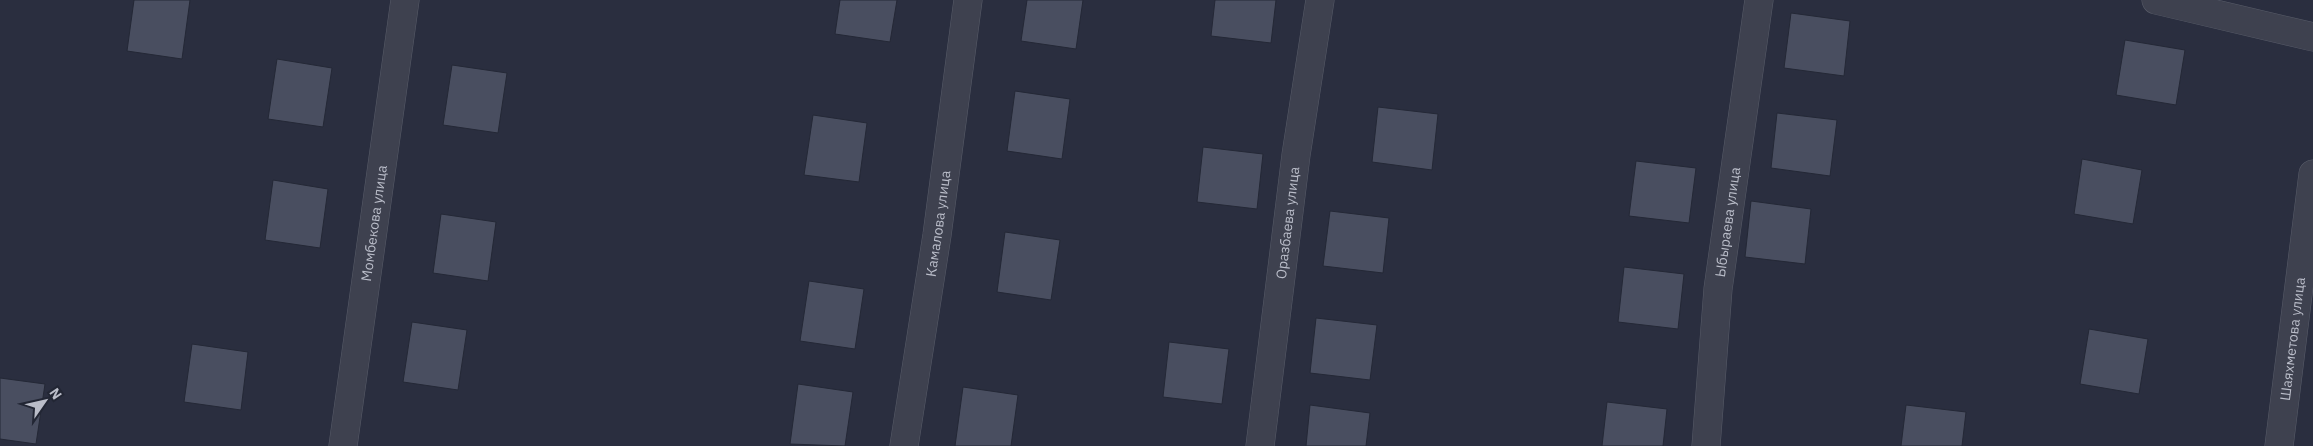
<svg xmlns="http://www.w3.org/2000/svg" width="2313" height="446" font-family="'IBM Plex Sans',sans-serif">
	<style>
		.building { fill: #494e60; stroke: #242836 }
		.lines { fill: none; stroke-linecap: round; stroke-linejoin: round }
		.minor-casing { stroke: #585c69; stroke-width: 29 }
		.minor { stroke: #3e414f; stroke-width: 28 }
		.labels { text-anchor: middle; stroke-width: 4; stroke-linejoin: round; paint-order: stroke }
		.street-label { font-size: 14px; fill: #babdc9; stroke: #222634 }
	</style>
	<rect width="100%" height="100%" fill="#2a2e3f"/>
	<!-- building -->
	<path class="building" d="M134 0H190L182 59 127 51Z
		M840 0H897L890 42 835 34Z
		M1027 0H1083L1076 49 1021 41Z
		M1215 0H1276L1271 43 1211 36Z
		M1791 13 1850 21 1844 76 1784 68Z
		M2125 40 2185 50 2176 105 2116 95Z
		M277 59 332 68 323 127 268 119Z
		M452 65 507 73 498 133 443 125Z
		M1015 91 1070 99 1062 159 1007 151Z
		M1378 107 1438 114 1432 170 1372 162Z
		M1777 113 1837 120 1830 176 1771 168Z
		M813 115 867 123 859 182 804 175Z
		M1203 147 1263 154 1257 209 1197 202Z
		M2082 159 2142 170 2133 224 2074 214Z
		M1636 161 1696 168 1689 223 1629 216Z
		M273 180 328 189 320 248 265 240Z
		M1751 201 1811 209 1805 264 1745 257Z
		M1330 211 1389 218 1383 273 1323 266Z
		M441 214 496 222 488 281 433 273Z
		M1005 232 1060 240 1051 300 997 292Z
		M1624 267 1684 274 1678 329 1618 322Z
		M809 281 864 289 855 349 800 341Z
		M1316 318 1377 325 1370 380 1310 373Z
		M412 322 467 330 458 390 403 382Z
		M2089 329 2148 339 2139 394 2080 384Z
		M1169 342 1229 349 1222 404 1163 397Z
		M192 344 248 352 241 410 184 402Z
		M0 378 45 384 36 444 0 439Z
		M798 384 853 392 845 446 790 444Z
		M963 387 1018 395 1011 446H955Z
		M1607 402 1667 409 1663 446H1602Z
		M1310 405 1370 413 1366 446H1306Z
		M1906 405 1966 412 1962 446H1901Z"/>
	<g class="lines">
		<defs>
			<g id="minor">
				<path d="M2156 0 2313 37"/>
				<path id="s1" d="M343 446 405 0"/>
				<path id="s2" d="M904 446 937 235 968 0"/>
				<path id="s3" d="M1260 446 1296 155 1320 0"/>
				<path id="s4" d="M1706 446 1718 289 1759 0"/>
				<path id="s5" d="M2279 446 2313 174"/>
			</g>
		</defs>
		<!-- minor casing -->
		<use href="#minor" class="minor-casing"/>
		<!-- minor -->
		<use href="#minor" class="minor"/>
	</g>
	<g class="labels">
		<!-- street labels -->
		<g class="street-label">
			<text dy="5" stroke="none"><textPath href="#s4" startOffset="225">Ыбыраева улица</textPath></text>
			<text dy="5" stroke="none"><textPath href="#s1" startOffset="225">Момбекова улица</textPath></text>
			<text dy="5" stroke="none"><textPath href="#s2" startOffset="225">Камалова улица</textPath></text>
			<text dy="5" stroke="none"><textPath href="#s3" startOffset="225">Оразбаева улица</textPath></text>
			<text dy="5" stroke="none"><textPath href="#s5" startOffset="108">Шаяхметова улица</textPath></text>
		</g>
	</g>
	<!-- north arrow -->
	<g transform="translate(45 401) rotate(56)" stroke="#222634" stroke-width="4" paint-order="stroke">
	<path d="M0-4L9 19L0 12L-9 19Z" fill="#babdc9"/>
	<text y="-8" font-size="14" font-weight="bold" text-anchor="middle" fill="#babdc9">N</text>
	</g>
</svg>
